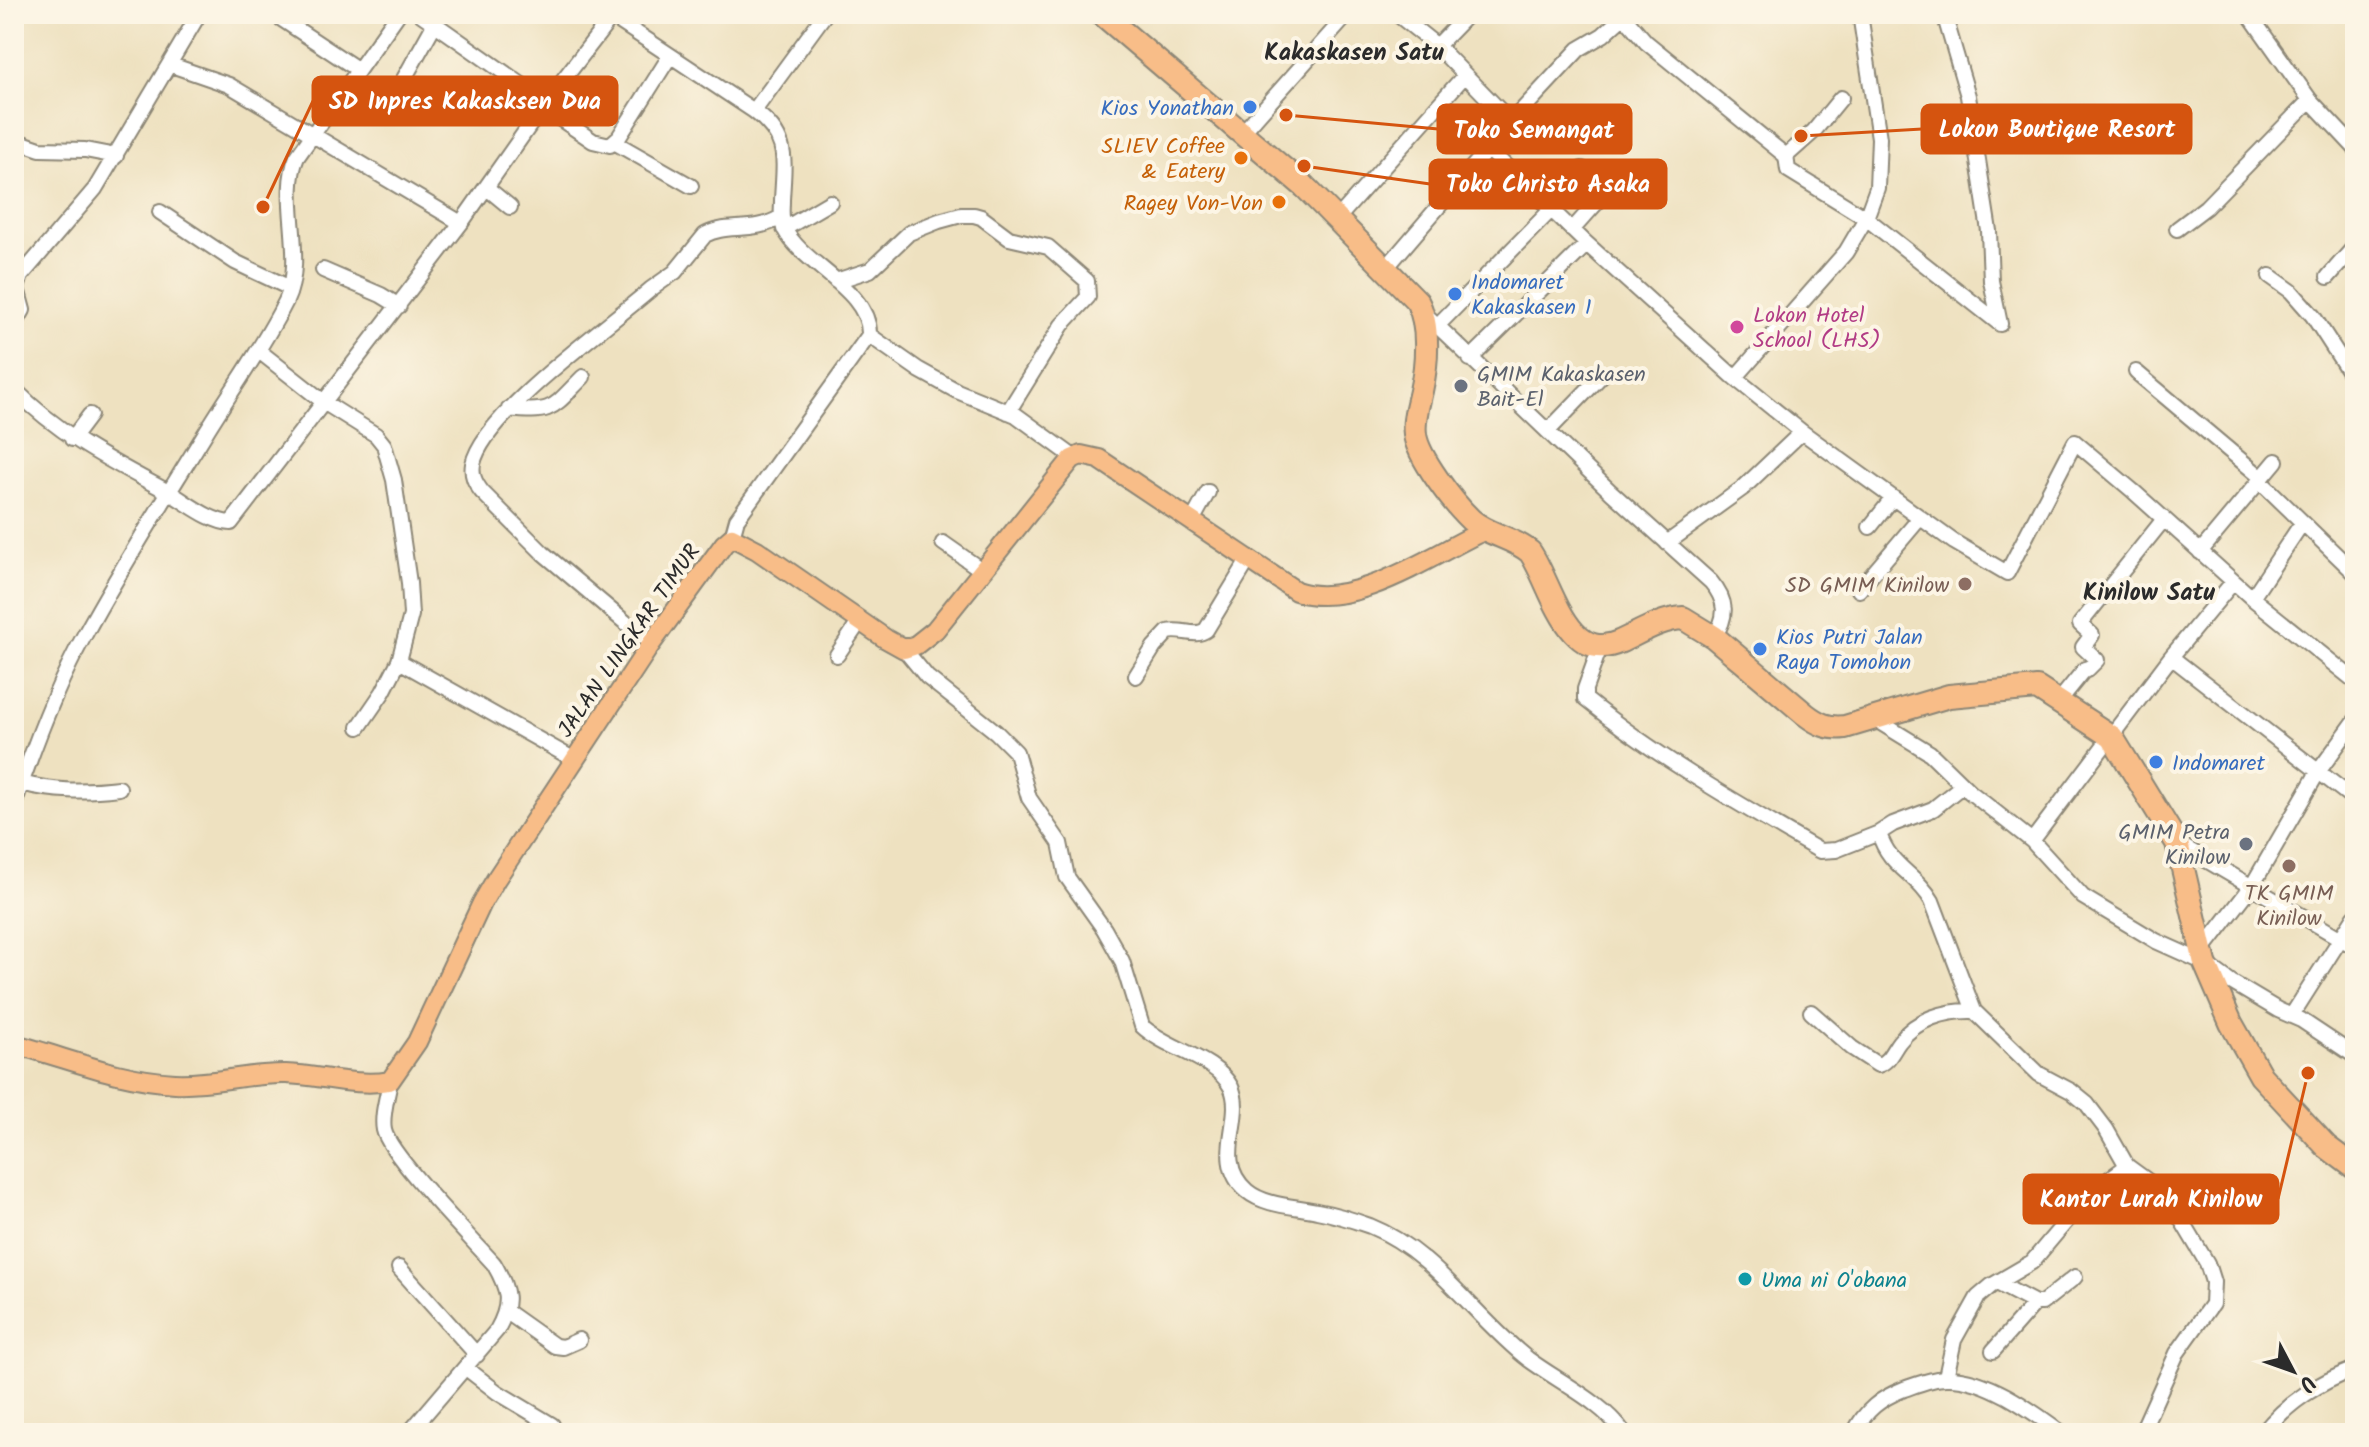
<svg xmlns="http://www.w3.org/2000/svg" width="2369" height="1447" font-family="Kalam,sans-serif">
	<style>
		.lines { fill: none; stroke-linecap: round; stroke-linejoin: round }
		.minor-casing { stroke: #8c8676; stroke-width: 18 }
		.major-casing { stroke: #8c8676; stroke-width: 22 }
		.highway-casing { stroke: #8c8676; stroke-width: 26 }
		.minor { stroke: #fff; stroke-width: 14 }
		.major { stroke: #f8bd88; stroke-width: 18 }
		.highway { stroke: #f8bd88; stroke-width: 22 }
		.shop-dot { fill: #3f7fe0; stroke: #fcf5e5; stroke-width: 3 }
		.food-dot { fill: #e8710a; stroke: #fcf5e5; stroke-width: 3 }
		.hotel-dot { fill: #d1479c; stroke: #fcf5e5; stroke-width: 3 }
		.worship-dot { fill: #6b7280; stroke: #fcf5e5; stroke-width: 3 }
		.education-dot { fill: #8d6e63; stroke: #fcf5e5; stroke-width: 3 }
		.culture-dot { fill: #0f9aa8; stroke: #fcf5e5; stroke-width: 3 }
		.labels { text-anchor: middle; stroke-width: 8; stroke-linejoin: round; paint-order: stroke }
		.shop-label { font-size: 22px; fill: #366cbe; stroke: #fcf5e5; text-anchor: start }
		.food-label { font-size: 22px; fill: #c56008; stroke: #fcf5e5; text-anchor: end }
		.hotel-label { font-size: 22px; fill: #b23c85; stroke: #fcf5e5; text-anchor: start }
		.worship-label { font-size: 22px; fill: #5b616d; stroke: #fcf5e5; text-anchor: start }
		.education-label { font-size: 22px; fill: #785e54; stroke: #fcf5e5; text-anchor: end }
		.street-label { font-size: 22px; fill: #2b2b2b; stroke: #fcf5e5 }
		.culture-label { font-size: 22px; fill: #0d838f; stroke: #fcf5e5; text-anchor: start }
		.neighbourhood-label { font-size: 24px; font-weight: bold; fill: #2b2b2b; stroke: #fcf5e5 }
		.leader { fill: none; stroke: #d5540f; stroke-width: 3 }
		.callout-dot { fill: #d5540f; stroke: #fcf5e5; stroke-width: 3 }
		.callout { fill: #d5540f; stroke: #d5540f; stroke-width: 3 }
		.callout-label { font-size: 24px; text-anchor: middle; font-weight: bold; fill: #fff }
	</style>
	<rect width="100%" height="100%" fill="#fcf5e5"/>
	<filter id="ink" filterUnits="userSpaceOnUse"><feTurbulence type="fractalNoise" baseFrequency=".0125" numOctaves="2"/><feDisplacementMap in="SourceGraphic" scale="16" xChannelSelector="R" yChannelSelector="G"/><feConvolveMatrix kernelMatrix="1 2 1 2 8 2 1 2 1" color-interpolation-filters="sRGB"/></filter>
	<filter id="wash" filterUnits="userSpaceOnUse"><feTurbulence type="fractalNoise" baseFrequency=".006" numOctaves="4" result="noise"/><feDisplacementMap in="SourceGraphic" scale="32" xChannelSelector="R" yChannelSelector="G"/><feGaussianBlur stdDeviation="1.8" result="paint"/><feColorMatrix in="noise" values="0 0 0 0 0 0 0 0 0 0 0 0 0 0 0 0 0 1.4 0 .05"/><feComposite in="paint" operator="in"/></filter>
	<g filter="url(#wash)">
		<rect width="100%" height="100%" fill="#eee1c0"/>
	</g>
	<g filter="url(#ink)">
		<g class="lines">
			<defs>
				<path id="minor" d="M274 14 357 69
					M421 14 546 102
					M608 14 754 111 825 14
					M1397 14 1437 46 1511 122
					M1622 14 1646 42 1786 156 1788 170 1866 218 1877 188 1879 138 1860 14
					M1944 14 1968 96 1989 231 1991 281 2000 324
					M2249 14 2310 100 2355 148
					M1437 46 1468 14
					M171 65 229 85 461 223
					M340 95 368 111 385 113 434 25
					M543 107 593 141 610 145 619 137 670 56
					M754 111C790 138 784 159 782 200 782 211 780 220 785 230 803 265 871 291 869 335L919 370 957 391 1016 415 1075 458
					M1243 132 1348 14
					M14 140 40 149 85 150 116 156
					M614 142 691 186
					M1488 149 1587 244 1735 378 1802 432 1954 542 2007 573 2075 442 2133 491 2252 598 2355 681
					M1786 156 1814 131 1841 98
					M1582 169 1606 192
					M487 188 510 207
					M160 212 235 262 290 288
					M1337 219 1465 75
					M784 229 830 202
					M2177 229 2206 207 2310 100
					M1572 230 1617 180
					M1386 268 1511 122 1579 49 1603 35 1624 16
					M323 270 381 295 399 306
					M2270 276 2291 291 2313 316 2355 381
					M2328 277 2355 246
					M836 281 870 270 909 233 939 221 961 215H974L981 217 1009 238 1048 247 1087 281 1088 297 1062 325 1008 412
					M1424 313 1611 492 1711 582C1727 601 1728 616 1714 637
					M14 326 23 310 17 288 21 276 95 189 199 14
					M1437 326 1551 210
					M259 351 325 403 376 435 384 445 394 480 409 583 411 615 399 661
					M1470 359 1587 244
					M2136 372 2262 478
					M1735 378 1846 252 1866 218 2000 324
					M14 389C62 437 111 461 170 493 188 503 210 522 231 523L461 223 546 102 614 14
					M509 409C554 414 552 408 583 377
					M1548 431 1603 374
					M72 439 90 415
					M2260 481 2355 573
					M1192 521 1208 492
					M1870 527 1893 498
					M732 537 737 519 869 335
					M943 543 983 571
					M1667 543 1743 488 1802 432
					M2200 552 2276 461
					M1859 590 1920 518
					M2252 598 2302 523
					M651 644 543 553 482 492C475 483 471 475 473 464 483 414 610 325 651 289L675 272 705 235C725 223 754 234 781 217
					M1600 647 1585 689V699C1658 758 1739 804 1820 851L1836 850 1879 833
					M904 649 927 677 996 732 1016 752 1029 798 1060 843 1067 877 1104 929 1122 961 1142 1026C1165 1048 1216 1058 1231 1087 1246 1118 1211 1160 1247 1191 1265 1206 1295 1206 1317 1211 1334 1214 1353 1220 1370 1226 1435 1252 1474 1317 1528 1359 1559 1382 1601 1401 1624 1433
					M837 655 860 621
					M2171 657 2355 800
					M1136 676 1154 647 1168 632C1181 628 1195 638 1206 630L1249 559
					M2059 701 2085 669 2087 670 2097 660 2083 647 2092 635 2080 624 2164 519
					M1873 718 1930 753 1970 792 2032 841 2083 897 2156 941 2205 963 2231 982 2278 1010 2301 1020 2355 1056
					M359 727 383 692 399 661 575 760
					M21 783C55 792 84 792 119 788
					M1963 785 1933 809 1893 824 1879 833C1889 867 1916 873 1932 901L1974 1011 2039 1074 2071 1091 2087 1104 2106 1129 2127 1166 2149 1182 2173 1206 2207 1263 2213 1282 2212 1304 2177 1353 2141 1433
					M14 805C32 751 57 685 84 636 122 566 165 499 206 432 233 388 263 347 286 301 307 257 279 198 297 157L398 14
					M2032 841 2171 657 2233 582
					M2177 843 2355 947
					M2204 948 2252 886 2318 772 2355 721
					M1811 1012 1852 1048 1878 1065C1889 1062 1892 1051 1899 1042 1916 1019 1946 1010 1974 1011
					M2292 1015 2355 916
					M390 1081C388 1095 381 1115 384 1130 389 1155 473 1240 494 1264 509 1290 512 1303 497 1330L409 1433
					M399 1268 477 1355
					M1997 1283 2035 1303H2042L2075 1277
					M507 1312 555 1346 563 1347 579 1340
					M1993 1351 2035 1303
					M466 1368 497 1392 552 1425 553 1433
					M1946 1377 1954 1340 1978 1297 1991 1286 2032 1262 2090 1193 2127 1166
					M1854 1433C1865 1410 1881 1398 1904 1389 1916 1385 1932 1378 1946 1378 1985 1376 2032 1411 2062 1433
					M2263 1433C2288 1402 2318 1383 2355 1369"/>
				<path id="major" d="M14 1044C68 1058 118 1080 175 1083 212 1085 248 1073 286 1074 321 1075 355 1087 390 1081L417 1042 482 903 496 879 651 644 724 544 732 537 757 550 886 639 904 649 916 645 935 630 1072 459 1081 455 1099 459 1296 591C1354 611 1433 554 1485 530"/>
				<path id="highway" d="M1102 14 1305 187 1417 301C1430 325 1427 364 1421 391 1418 405 1413 419 1415 434 1417 456 1454 504 1471 520 1488 535 1512 537 1530 552 1552 584 1567 665 1619 642 1639 633 1661 619 1683 618L1714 637 1805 714C1818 724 1828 729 1845 727L1949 696 2037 688 2112 737 2177 843 2205 963 2231 1023 2261 1076 2327 1147 2355 1168"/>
			</defs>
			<!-- minor casing -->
			<use href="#minor" class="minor-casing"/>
			<!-- major casing -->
			<use href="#major" class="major-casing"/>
			<!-- highway casing -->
			<use href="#highway" class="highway-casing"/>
			<!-- minor -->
			<use href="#minor" class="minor"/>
			<!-- major -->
			<use href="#major" class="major"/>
			<!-- highway -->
			<use href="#highway" class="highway"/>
		</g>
	</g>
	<!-- markers -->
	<g class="shop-dot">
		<circle cx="1250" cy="107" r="8"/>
		<circle cx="1455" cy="294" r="8"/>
		<circle cx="1760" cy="649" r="8"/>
		<circle cx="2156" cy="762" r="8"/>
	</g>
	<g class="food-dot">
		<circle cx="1241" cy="158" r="8"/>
		<circle cx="1279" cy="202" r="8"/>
	</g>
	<circle class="hotel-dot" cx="1737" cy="327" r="8"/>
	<g class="worship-dot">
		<circle cx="1461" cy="386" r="8"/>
		<circle cx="2246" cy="844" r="8"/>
	</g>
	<g class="education-dot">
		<circle cx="1965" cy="584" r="8"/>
		<circle cx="2289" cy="866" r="8"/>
	</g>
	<circle class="culture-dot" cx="1745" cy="1279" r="8"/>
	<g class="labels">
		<!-- shop labels -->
		<g class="shop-label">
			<text x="1234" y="115" text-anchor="end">Kios Yonathan</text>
			<text x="1471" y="289">Indomaret<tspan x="1471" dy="25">Kakaskasen 1</tspan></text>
			<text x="1776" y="644">Kios Putri Jalan<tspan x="1776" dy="25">Raya Tomohon</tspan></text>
			<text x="2172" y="770">Indomaret</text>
		</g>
		<!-- food labels -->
		<g class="food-label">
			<text x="1225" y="153">SLIEV Coffee<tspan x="1225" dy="25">&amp; Eatery</tspan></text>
			<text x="1263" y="210">Ragey Von-Von</text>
		</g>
		<!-- hotel labels -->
		<g class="hotel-label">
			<text x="1753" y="322">Lokon Hotel<tspan x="1753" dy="25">School (LHS)</tspan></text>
		</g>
		<!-- worship labels -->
		<g class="worship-label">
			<text x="1477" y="381">GMIM Kakaskasen<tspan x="1477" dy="25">Bait-El</tspan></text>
			<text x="2230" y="839" text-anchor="end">GMIM Petra<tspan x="2230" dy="25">Kinilow</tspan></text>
		</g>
		<!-- education labels -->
		<g class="education-label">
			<text x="1949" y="592">SD GMIM Kinilow</text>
			<text x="2289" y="900" text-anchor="middle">TK GMIM<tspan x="2289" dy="25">Kinilow</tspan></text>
		</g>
		<!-- street labels -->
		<g class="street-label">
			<text transform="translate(628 640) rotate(-55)" y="8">JALAN LINGKAR TIMUR</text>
		</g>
		<!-- culture labels -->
		<g class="culture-label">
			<text x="1761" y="1287">Uma ni O'obana</text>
		</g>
		<!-- neighbourhood labels -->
		<g class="neighbourhood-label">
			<text x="1354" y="60">Kakaskasen Satu</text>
			<text x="2149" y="600">Kinilow Satu</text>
		</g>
	</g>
	<!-- callouts -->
	<path class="leader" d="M263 207L313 101M1801 136L1922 129M1286 115L1438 129M1304 166L1430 184M2308 1073L2278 1199"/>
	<g class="callout-dot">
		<circle cx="263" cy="207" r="8"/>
		<circle cx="1801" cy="136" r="8"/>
		<circle cx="1286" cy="115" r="8"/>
		<circle cx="1304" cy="166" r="8"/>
		<circle cx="2308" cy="1073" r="8"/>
	</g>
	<g class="callout">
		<rect x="313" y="77" width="304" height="48" rx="8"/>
		<rect x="1922" y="105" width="269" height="48" rx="8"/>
		<rect x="1438" y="105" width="193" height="48" rx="8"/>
		<rect x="1430" y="160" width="236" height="48" rx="8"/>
		<rect x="2024" y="1175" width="254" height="48" rx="8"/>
	</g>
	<g class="callout-label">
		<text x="465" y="109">SD Inpres Kakasksen Dua</text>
		<text x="2057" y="137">Lokon Boutique Resort</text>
		<text x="1534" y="138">Toko Semangat</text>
		<text x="1548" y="192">Toko Christo Asaka</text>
		<text x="2151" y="1207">Kantor Lurah Kinilow</text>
	</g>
	<!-- margin -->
	<rect width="2369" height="1447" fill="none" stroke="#fcf5e5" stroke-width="48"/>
	<!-- north arrow -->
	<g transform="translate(2293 1371) rotate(131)" stroke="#fcf5e5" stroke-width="6" paint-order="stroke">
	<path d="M0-6L14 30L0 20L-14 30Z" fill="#2b2b2b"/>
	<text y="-12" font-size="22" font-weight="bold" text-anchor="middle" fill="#2b2b2b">U</text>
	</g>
</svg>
